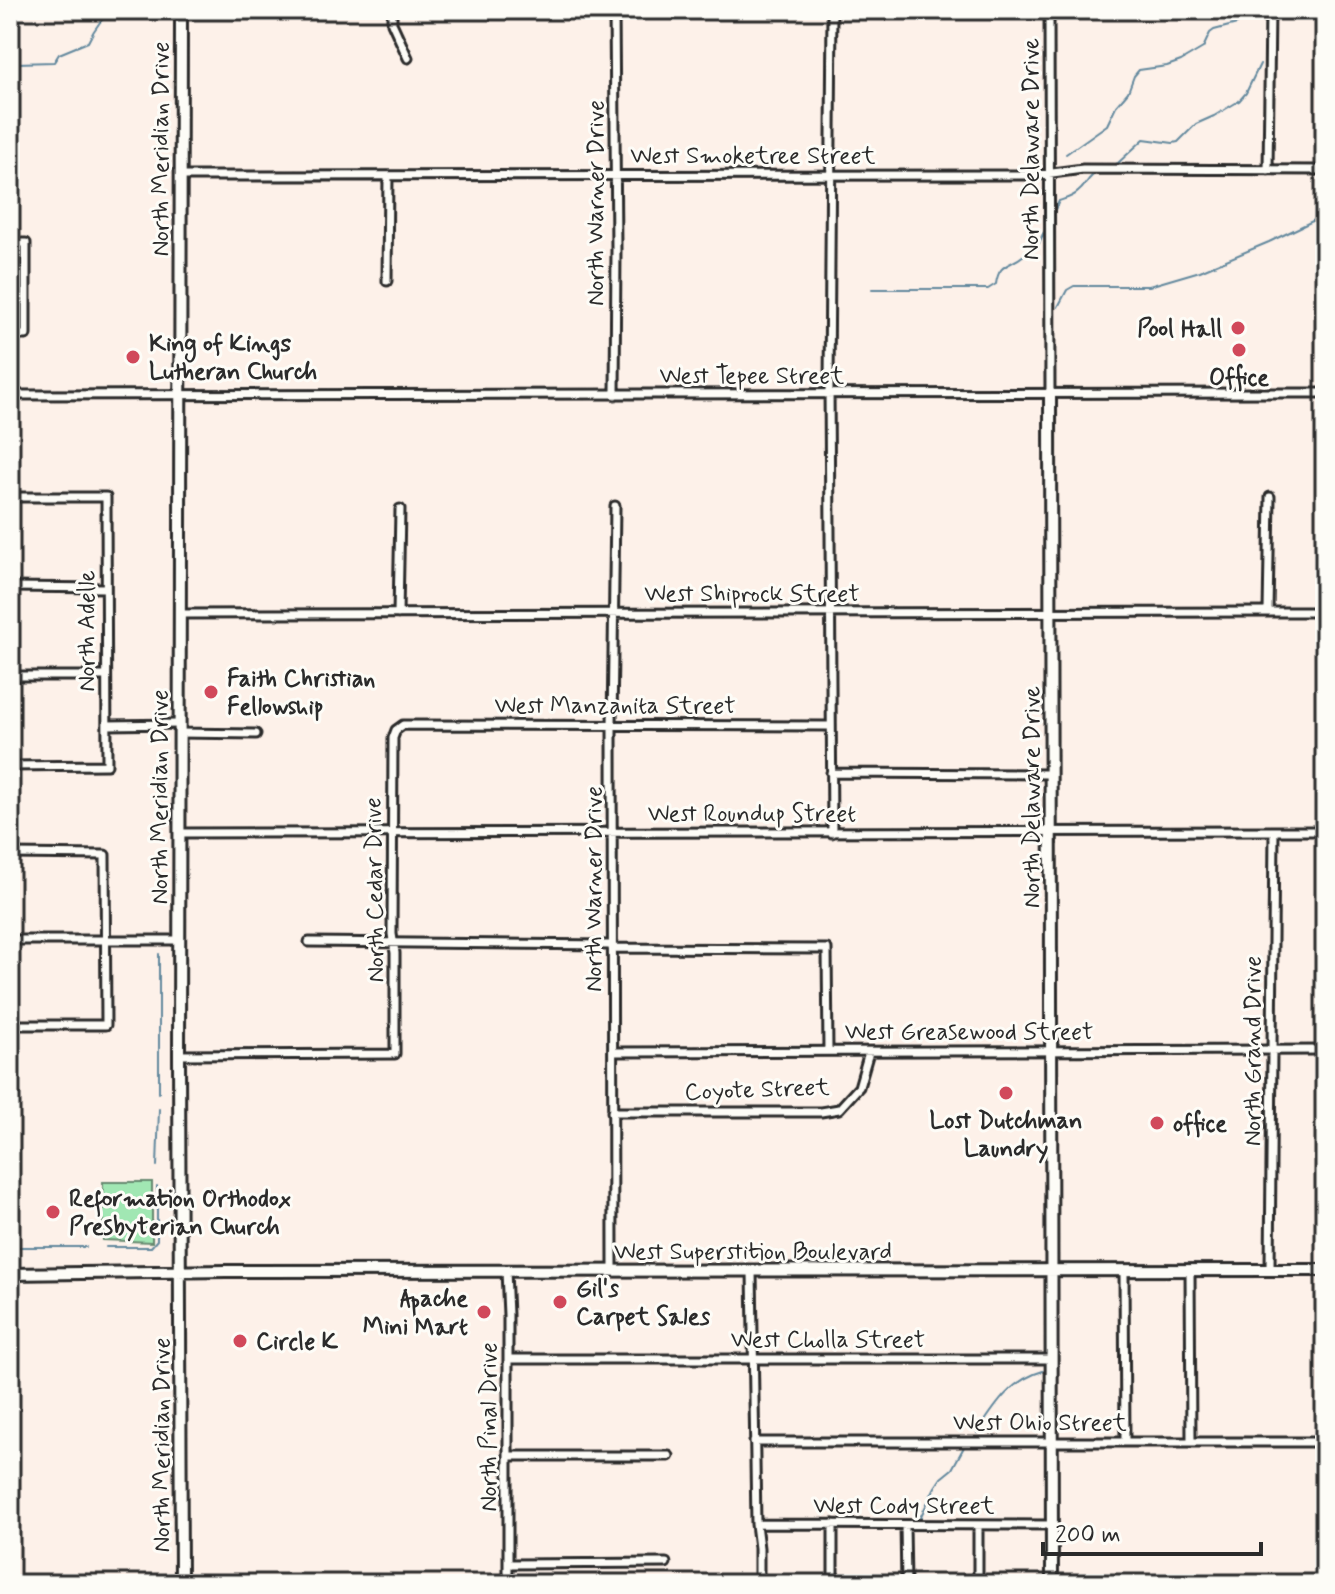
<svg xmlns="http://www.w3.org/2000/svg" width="1335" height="1594" font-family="Mynerve,sans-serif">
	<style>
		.green { fill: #a1e7b3; stroke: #66896f; stroke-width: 2 }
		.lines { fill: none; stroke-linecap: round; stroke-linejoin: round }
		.stream { stroke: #64899e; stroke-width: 2 }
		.street-casing { stroke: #2b2b2b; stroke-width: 13 }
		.secondary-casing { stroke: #2b2b2b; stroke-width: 16 }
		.street { stroke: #fdfcf7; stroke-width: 7 }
		.secondary { stroke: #fdfcf7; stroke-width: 10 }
		.poi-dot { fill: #d1495b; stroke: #fdfcf7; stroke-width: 3 }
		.labels { text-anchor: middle; stroke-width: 6; stroke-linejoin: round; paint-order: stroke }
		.street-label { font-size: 24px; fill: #2b2b2b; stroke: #fdfcf7 }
		.poi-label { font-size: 24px; font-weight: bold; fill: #2b2b2b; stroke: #fdfcf7; text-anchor: start }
	</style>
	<rect width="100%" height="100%" fill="#fdf1e9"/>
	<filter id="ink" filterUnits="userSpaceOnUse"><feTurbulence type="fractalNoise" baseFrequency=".0125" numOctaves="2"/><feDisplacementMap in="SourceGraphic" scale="16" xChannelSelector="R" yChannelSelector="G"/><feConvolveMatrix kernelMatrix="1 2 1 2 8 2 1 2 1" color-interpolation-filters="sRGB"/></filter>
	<g filter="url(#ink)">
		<!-- green -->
		<path class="green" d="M103 1182H152V1242L103 1240Z"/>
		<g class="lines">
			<!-- stream -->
			<path class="stream" d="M10 65 16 63 54 62 59 54 88 42C94 29 101 18 113 10
				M1066 154 1107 125 1116 106 1128 92 1134 76 1139 70 1167 66 1181 61 1203 48 1210 33 1214 30 1237 24 1245 12 1248 10
				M1111 166 1118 163 1144 139 1173 143 1178 142 1196 124 1214 116 1239 101 1246 93 1260 64
				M1053 214 1059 201C1065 199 1073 197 1078 192 1087 185 1087 177 1098 172
				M872 289H988L996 284C999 262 1010 267 1024 255 1026 253 1031 246 1033 244L1039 243 1046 227
				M1058 307 1067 290 1074 286H1149L1200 271 1269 242 1325 215
				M159 1093V954
				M157 1166 159 1109
				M10 1247H86
				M106 1247H151L157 1240V1186
				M977 1433C994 1407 1010 1380 1043 1371
				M920 1518 935 1487 941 1478 952 1469 964 1447"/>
			<defs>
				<path id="street" d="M392 10V23L408 58
					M614 10 616 249 615 395
					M1049 10 1050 393
					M1268 170 1270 10
					M180 176 1037 175 1083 169 1325 170
					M10 243H26V335H10
					M387 281 388 176
					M10 395 1325 393
					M10 497H106L107 765 10 766
					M10 587 106 588
					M1268 612 1270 497
					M179 614 1325 612
					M398 614 400 509
					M10 676H106
					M107 725 179 724
					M179 733 256 734
					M831 773 1051 774
					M179 833 1325 831
					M832 833 829 385 832 10
					M10 854 105 855 106 1025H10
					M10 940H179
					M309 942 612 945
					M612 948 827 949 828 1051
					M613 1052 1325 1050
					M179 1055 395 1054V953L392 934 393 738 396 730 403 725 831 726
					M612 1112H821L839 1109 859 1087 869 1052
					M1190 1270 1191 1442
					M1270 1270 1274 831
					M506 1271 508 1315V1584
					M613 1271 612 725 615 506
					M752 1271 756 1524 759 1548V1584
					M1124 1271 1125 1442
					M508 1359H1051
					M754 1442H1325
					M508 1456H669
					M756 1524 1052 1525
					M833 1524V1584
					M905 1525 906 1584
					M508 1564 666 1563
					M978 1584V1525"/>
				<path id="secondary" d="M181 10 179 1055 181 1584
					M1050 393 1052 1584
					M10 1274 226 1271 1325 1270"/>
			</defs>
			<!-- street casing -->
			<use href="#street" class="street-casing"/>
			<!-- secondary casing -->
			<use href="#secondary" class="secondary-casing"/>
			<!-- street -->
			<use href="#street" class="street"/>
			<!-- secondary -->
			<use href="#secondary" class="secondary"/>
		</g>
	</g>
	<!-- markers -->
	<g class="poi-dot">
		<circle cx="1238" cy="328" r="8"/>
		<circle cx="1239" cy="350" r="8"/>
		<circle cx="133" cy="357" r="8"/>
		<circle cx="211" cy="692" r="8"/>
		<circle cx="1006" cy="1093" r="8"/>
		<circle cx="1157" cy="1123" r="8"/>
		<circle cx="53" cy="1212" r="8"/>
		<circle cx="560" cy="1302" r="8"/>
		<circle cx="484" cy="1312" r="8"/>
		<circle cx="240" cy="1341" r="8"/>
	</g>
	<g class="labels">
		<!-- street labels -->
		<g class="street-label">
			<text transform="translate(160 149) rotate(-90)" y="8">North Meridian Drive</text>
			<text transform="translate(1030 149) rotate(-90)" y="8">North Delaware Drive</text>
			<text x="753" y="163">West Smoketree Street</text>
			<text transform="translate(595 203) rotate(-90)" y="8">North Warner Drive</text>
			<text x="752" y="383">West Tepee Street</text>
			<text x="752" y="601">West Shiprock Street</text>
			<text transform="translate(86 631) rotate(-90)" y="8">North Adelle</text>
			<text x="615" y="713">West Manzanita Street</text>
			<text transform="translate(159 797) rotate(-90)" y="8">North Meridian Drive</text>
			<text transform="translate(1031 797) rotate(-90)" y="8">North Delaware Drive</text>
			<text x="752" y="821">West Roundup Street</text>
			<text transform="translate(593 889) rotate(-90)" y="8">North Warner Drive</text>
			<text transform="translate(374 890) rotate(-91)" y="8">North Cedar Drive</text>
			<text x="969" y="1039">West Greasewood Street</text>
			<text transform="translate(1252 1051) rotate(-90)" y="8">North Grand Drive</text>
			<text transform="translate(757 1089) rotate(-2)" y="8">Coyote Street</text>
			<text x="753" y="1259">West Superstition Boulevard</text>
			<text x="828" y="1347">West Cholla Street</text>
			<text x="1040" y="1430">West Ohio Street</text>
			<text transform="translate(488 1427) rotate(-90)" y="8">North Pinal Drive</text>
			<text transform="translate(161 1445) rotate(-90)" y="8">North Meridian Drive</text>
			<text x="904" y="1513">West Cody Street</text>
		</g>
		<!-- poi labels -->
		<g class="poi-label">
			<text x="1222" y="336" text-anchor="end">Pool Hall</text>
			<text x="149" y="351">King of Kings<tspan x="149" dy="28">Lutheran Church</tspan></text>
			<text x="1239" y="385" text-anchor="middle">Office</text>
			<text x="227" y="686">Faith Christian<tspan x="227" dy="28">Fellowship</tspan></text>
			<text x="1006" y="1128" text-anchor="middle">Lost Dutchman<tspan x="1006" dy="28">Laundry</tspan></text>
			<text x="1173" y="1131">office</text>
			<text x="69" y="1206">Reformation Orthodox<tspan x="69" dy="28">Presbyterian Church</tspan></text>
			<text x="576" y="1296">Gil's<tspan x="576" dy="28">Carpet Sales</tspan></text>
			<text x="468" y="1306" text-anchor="end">Apache<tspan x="468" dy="28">Mini Mart</tspan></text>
			<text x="256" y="1349">Circle K</text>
		</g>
	</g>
	<!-- margin -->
	<rect width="1335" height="1594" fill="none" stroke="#fdfcf7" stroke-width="40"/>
	<rect x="20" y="20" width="1295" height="1554" fill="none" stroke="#2b2b2b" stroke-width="3" filter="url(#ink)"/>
	<!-- scale -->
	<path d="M1043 1542v12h218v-12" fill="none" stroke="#2b2b2b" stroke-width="4"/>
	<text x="1055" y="1542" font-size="24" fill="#2b2b2b" stroke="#fdfcf7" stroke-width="6" paint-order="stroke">200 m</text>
</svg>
